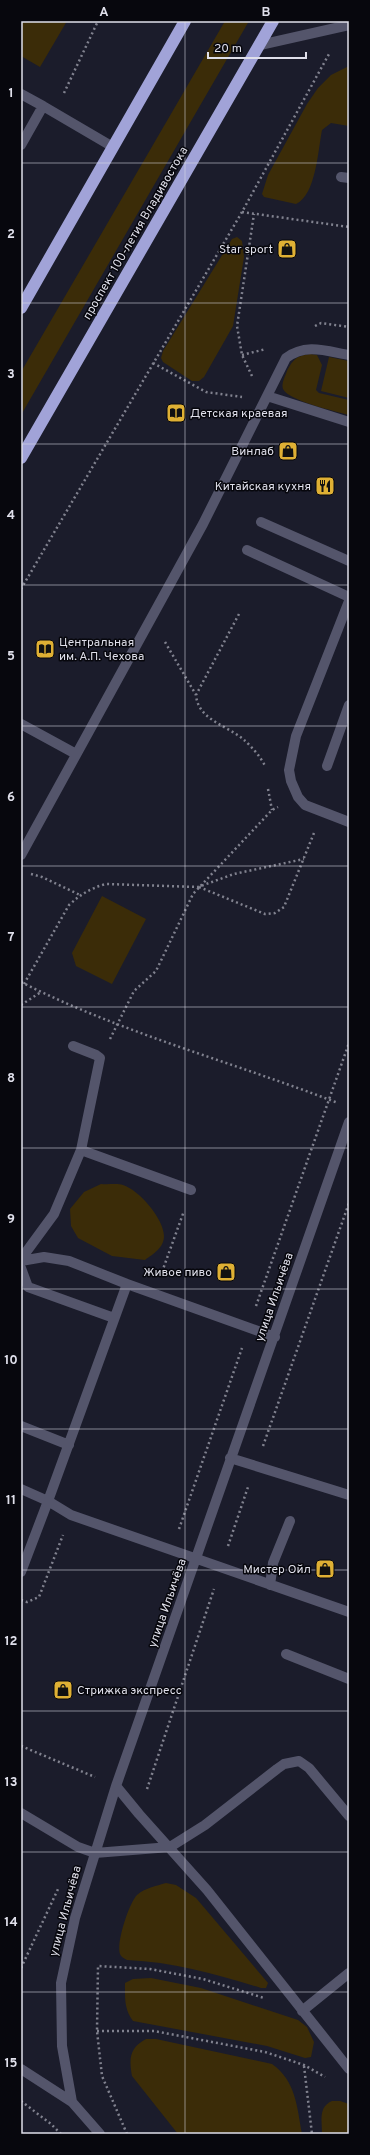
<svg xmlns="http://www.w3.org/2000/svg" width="370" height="2155" font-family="Overpass,sans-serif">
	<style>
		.green { fill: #3b2c08 }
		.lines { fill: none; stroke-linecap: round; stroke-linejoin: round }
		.path { stroke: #81828f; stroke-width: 2.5; stroke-dasharray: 2 3; stroke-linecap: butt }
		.minor { stroke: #54556b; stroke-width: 10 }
		.highway { stroke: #a1a3d8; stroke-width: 12 }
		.grid { fill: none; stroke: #dfdfea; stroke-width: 1; stroke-opacity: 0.55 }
		.labels { text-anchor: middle; stroke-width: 3; stroke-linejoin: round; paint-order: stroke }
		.street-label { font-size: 12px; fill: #dfdfea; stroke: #07070d }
		.poi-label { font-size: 12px; fill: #dfdfea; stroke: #07070d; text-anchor: end }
		.neatline { fill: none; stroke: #dfdfea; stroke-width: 1.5 }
		.grid-label { font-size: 13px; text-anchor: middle; font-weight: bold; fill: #dfdfea }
	</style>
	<rect width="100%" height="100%" fill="#1b1c2b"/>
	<!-- green -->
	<path class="green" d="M21 21H67L40 67 21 56Z
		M225 21H249L21 415V372Z
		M349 66V126L331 123 322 130C318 150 316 195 296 204L264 197 262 194 268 175 307 104 318 88 331 75Z
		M237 237 242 241 244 257 233 326 204 377 199 381H192L163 362 161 358 163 351 232 239Z
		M310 354 317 355 322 365 316 390 319 393 349 400V415C335 411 289 401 283 389 281 383 285 377 287 371 293 359 297 356 310 354Z
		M329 357 349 361V398L321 391Z
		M102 896 146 919 112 984 76 966 72 953Z
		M101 1184C108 1185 117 1183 123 1185 139 1190 164 1219 164 1236 164 1248 153 1254 145 1260L112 1256 78 1238 71 1226 70 1209 84 1192Z
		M166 1883 176 1885 196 1898 268 1983 266 1988H261C215 1974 174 1962 127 1960 124 1958 121 1957 120 1954 116 1943 129 1903 137 1895 145 1888 156 1886 166 1883Z
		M151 1978 201 1988 298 2020 307 2027 314 2042 311 2057 305 2058 267 2046 133 2021C124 2009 125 1998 125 1983L133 1979Z
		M146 2039H156L272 2064C296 2081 297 2107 302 2134H178L132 2076C129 2059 129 2048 146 2039Z
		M332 2101H340L349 2104V2134H322C322 2121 318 2107 332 2101Z"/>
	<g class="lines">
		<!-- path -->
		<path class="path" d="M64 93 98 21
			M242 212 349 227
			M315 326 321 323 349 327
			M242 355 266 349
			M153 363 206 392 242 397
			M252 376 242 355 237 326 254 214
			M21 589 242 212 329 54
			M239 614 196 695C198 720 227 725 244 740 251 746 261 757 265 766
			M165 642 196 695
			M268 789 272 810
			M31 874 42 877 80 895
			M199 887 265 914 275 913 284 907 314 833
			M21 982C122 1033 232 1062 338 1103
			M24 984 69 905C81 894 91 888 106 884L198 887 234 874 304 859
			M21 1005 41 992
			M110 1039 134 991 156 971 193 894 272 810 278 807
			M162 1272 184 1211
			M256 1306 349 1043
			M263 1446 349 1203
			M179 1529 242 1348
			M228 1546 248 1487
			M21 1600 27 1602 39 1597 63 1535
			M21 1746 95 1777
			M147 1789 214 1589
			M21 1968 59 1887
			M97 2031H154L265 2052 304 2065 325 2077
			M304 2066 312 2134
			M21 2101 51 2124 61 2134
			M127 2134 102 2076 97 2031 98 1966 150 1969 203 1979 264 1998"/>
		<!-- minor -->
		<path class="minor" d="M260 45 349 25
			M21 94 43 106 21 145
			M43 106 113 147
			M341 177 349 178
			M267 396 349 422
			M261 522 349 561
			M247 550 349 597
			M349 601 296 736 289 770 291 781 298 797 305 805 349 822
			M21 724 76 754
			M327 766 349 705
			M21 855 203 524 286 358C306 343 326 351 349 355
			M81 1150 191 1190
			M21 1259 54 1214 81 1150 100 1058 96 1055 73 1046
			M21 1261 44 1257 69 1261 127 1284 275 1337
			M21 1268 28 1287 114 1318
			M21 1426 69 1445
			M230 1458 349 1495
			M21 1489 48 1501 127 1284
			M21 1572 48 1501 71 1515 349 1612
			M270 1585 273 1563 290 1521
			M286 1654 349 1679
			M116 1786 139 1814 207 1890 349 2069
			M21 1813 78 1847 95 1853 170 1847 205 1825 277 1769 284 1764 299 1761 309 1768 349 1816
			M302 2011 349 1973
			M21 2069 72 2102 100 2134
			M72 2102 62 2046 61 1983 75 1918 116 1786 349 1122"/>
		<!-- highway -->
		<path class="highway" d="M21 308 185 21
			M21 458 273 21"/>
	</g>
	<!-- grid -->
	<path class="grid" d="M185 21V2134M21 163H349M21 303H349M21 444H349M21 585H349M21 726H349M21 866H349M21 1007H349M21 1148H349M21 1289H349M21 1429H349M21 1570H349M21 1711H349M21 1852H349M21 1992H349"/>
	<!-- icons -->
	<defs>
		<symbol id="shop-square" viewBox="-11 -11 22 22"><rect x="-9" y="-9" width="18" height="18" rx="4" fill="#dfb034" stroke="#07070d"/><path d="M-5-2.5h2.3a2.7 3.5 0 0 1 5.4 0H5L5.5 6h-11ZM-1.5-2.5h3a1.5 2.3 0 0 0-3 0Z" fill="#111"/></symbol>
		<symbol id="library-square" viewBox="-11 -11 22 22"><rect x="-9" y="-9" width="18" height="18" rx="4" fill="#dfb034" stroke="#07070d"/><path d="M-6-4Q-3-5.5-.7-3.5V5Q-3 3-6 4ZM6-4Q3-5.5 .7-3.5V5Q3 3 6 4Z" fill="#111"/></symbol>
		<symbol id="restaurant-square" viewBox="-11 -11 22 22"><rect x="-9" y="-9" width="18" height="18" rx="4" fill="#dfb034" stroke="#07070d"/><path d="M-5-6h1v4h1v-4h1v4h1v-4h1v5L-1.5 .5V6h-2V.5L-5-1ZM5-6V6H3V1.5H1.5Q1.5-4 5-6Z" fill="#111"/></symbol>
	</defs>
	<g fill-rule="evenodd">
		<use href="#shop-square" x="276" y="238" width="22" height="22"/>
		<use href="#library-square" x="165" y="402" width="22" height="22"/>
		<use href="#shop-square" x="277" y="440" width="22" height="22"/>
		<use href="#restaurant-square" x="314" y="475" width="22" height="22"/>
		<use href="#library-square" x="34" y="638" width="22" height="22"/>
		<use href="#shop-square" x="215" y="1261" width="22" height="22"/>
		<use href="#shop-square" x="314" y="1558" width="22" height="22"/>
		<use href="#shop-square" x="52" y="1679" width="22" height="22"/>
	</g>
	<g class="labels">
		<!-- street labels -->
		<g class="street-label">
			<text transform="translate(135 233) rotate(-60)" y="4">проспект 100-летия Владивостока</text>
			<text transform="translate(274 1297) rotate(-71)" y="4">улица Ильичёва</text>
			<text transform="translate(167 1603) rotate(-71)" y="4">улица Ильичёва</text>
			<text transform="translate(65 1911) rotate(-75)" y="4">улица Ильичёва</text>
		</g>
		<!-- poi labels -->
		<g class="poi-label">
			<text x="273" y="253">Star sport</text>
			<text x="190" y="417" text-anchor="start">Детская краевая</text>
			<text x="274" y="455">Винлаб</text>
			<text x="311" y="490">Китайская кухня</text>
			<text x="59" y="646" text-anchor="start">Центральная<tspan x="59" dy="14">им. А.П. Чехова</tspan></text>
			<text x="212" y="1276">Живое пиво</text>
			<text x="311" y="1573">Мистер Ойл</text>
			<text x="77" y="1694" text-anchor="start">Стрижка экспресс</text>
		</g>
	</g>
	<!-- border -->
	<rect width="370" height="2155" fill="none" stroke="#07070d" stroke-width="44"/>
	<!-- scale -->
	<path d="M208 52v6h98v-6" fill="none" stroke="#dfdfea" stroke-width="2"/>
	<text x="214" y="52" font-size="12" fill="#dfdfea" stroke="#07070d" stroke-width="3" paint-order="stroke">20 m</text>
	<rect x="22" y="22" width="326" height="2111" class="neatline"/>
	<g class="grid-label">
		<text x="104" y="16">A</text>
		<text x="266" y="16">B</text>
		<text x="11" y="97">1</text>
		<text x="11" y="238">2</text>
		<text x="11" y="378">3</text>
		<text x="11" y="519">4</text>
		<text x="11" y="660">5</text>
		<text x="11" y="801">6</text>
		<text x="11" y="941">7</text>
		<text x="11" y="1082">8</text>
		<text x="11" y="1223">9</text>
		<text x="11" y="1364">10</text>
		<text x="11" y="1504">11</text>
		<text x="11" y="1645">12</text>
		<text x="11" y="1786">13</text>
		<text x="11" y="1926">14</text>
		<text x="11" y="2067">15</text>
	</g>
</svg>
